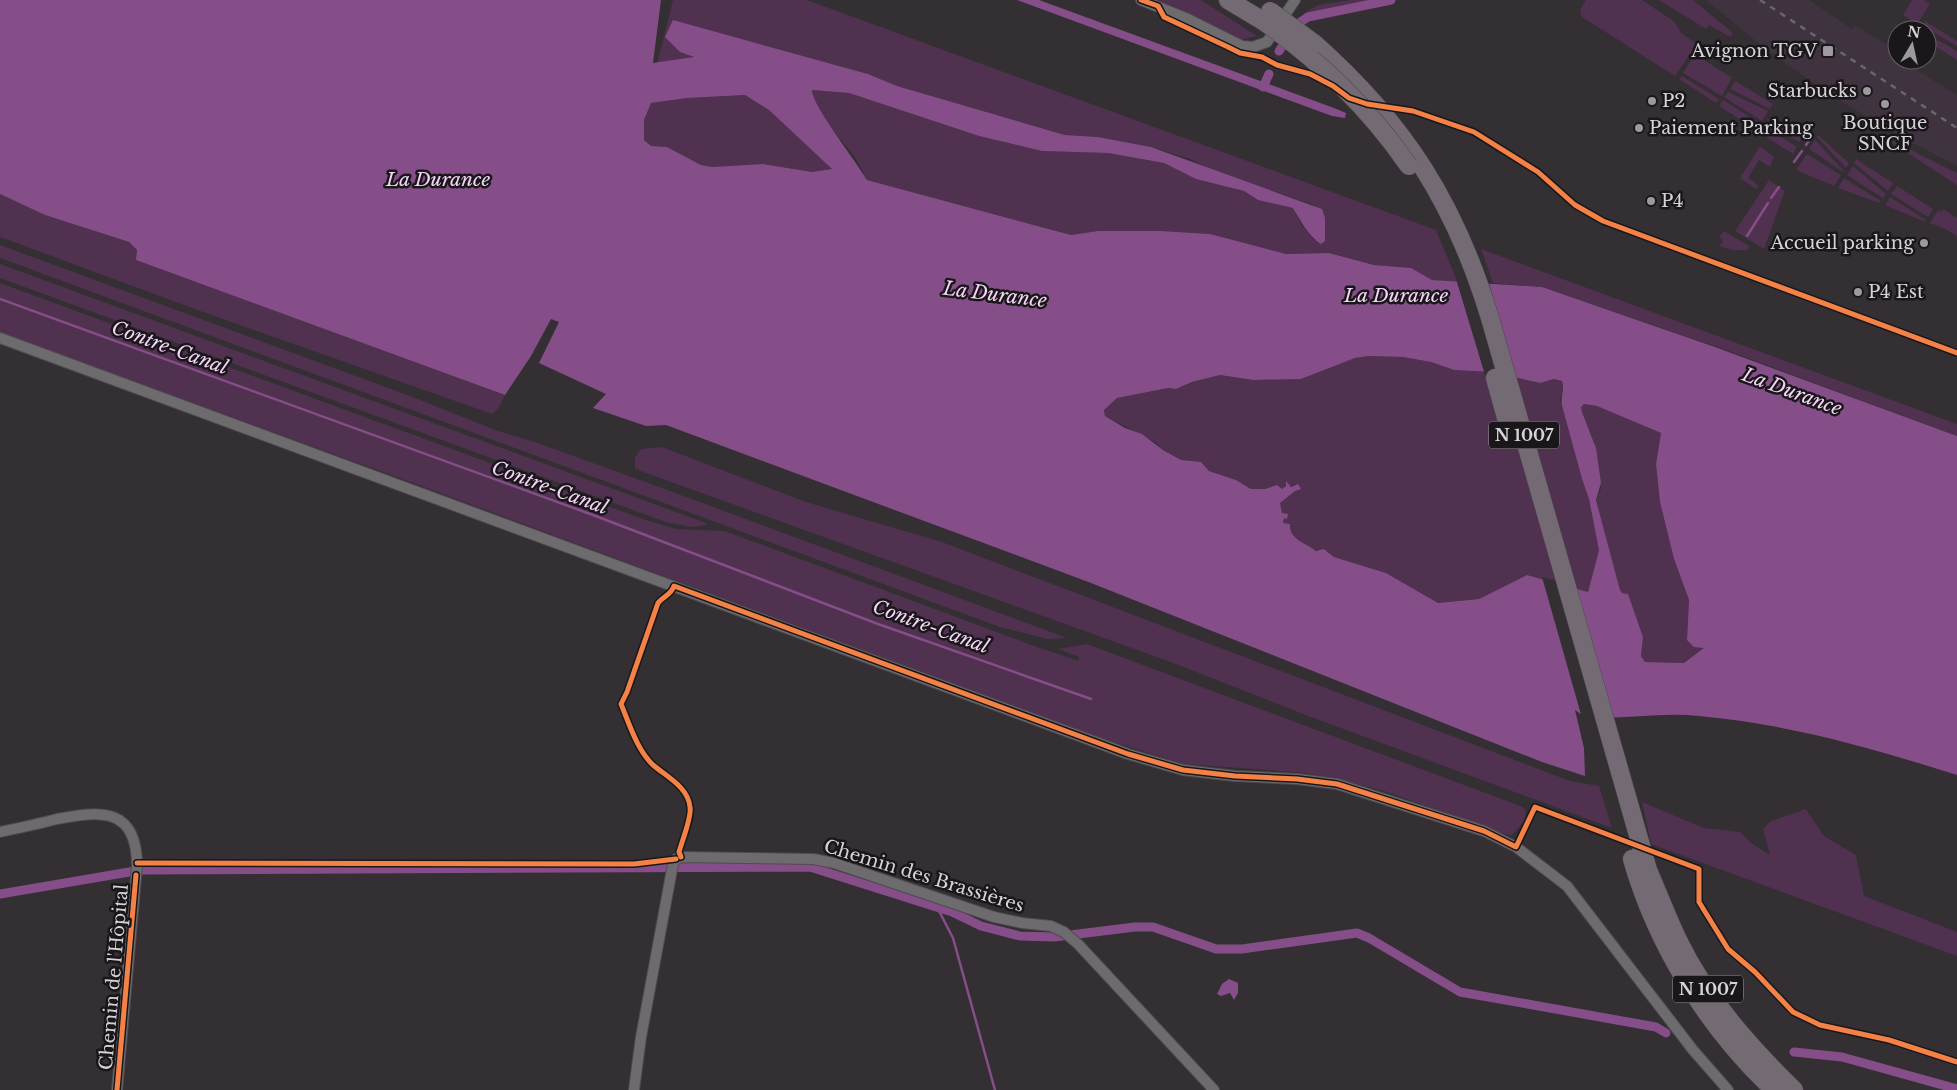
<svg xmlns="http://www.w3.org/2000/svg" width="1957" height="1090" font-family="'Libre Baskerville',serif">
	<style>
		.built { fill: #3e333e }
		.green { fill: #503150 }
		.water { fill: #854e88; fill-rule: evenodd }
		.pier { fill: #332f33 }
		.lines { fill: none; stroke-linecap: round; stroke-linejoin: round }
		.stream { stroke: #854e88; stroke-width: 2.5 }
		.canal { stroke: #854e88; stroke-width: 9 }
		.street-casing { stroke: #4f4c50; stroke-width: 12 }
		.highway-casing { stroke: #4f4c50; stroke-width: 19 }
		.street { stroke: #6e6b6e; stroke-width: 10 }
		.highway { stroke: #746a74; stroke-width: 18 }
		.rail { stroke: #69666a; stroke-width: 2.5; stroke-dasharray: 6 6; stroke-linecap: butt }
		.highway-bridge-casing { stroke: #4f4c50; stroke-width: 19; stroke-linecap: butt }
		.highway-bridge { stroke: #746a74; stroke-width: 18 }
		.cycleway-casing { stroke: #1a171a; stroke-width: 8 }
		.cycleway { stroke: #f48246; stroke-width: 5 }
		.poi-dot { fill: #9d999e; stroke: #1a171a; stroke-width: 2 }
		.labels { text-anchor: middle; stroke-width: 5; stroke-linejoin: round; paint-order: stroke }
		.shield { fill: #1a171a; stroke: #9e9a9e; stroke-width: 1 }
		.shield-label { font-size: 16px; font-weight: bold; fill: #d6d2d7 }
		.poi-label { font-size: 18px; fill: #d6d2d7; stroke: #1a171a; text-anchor: start }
		.street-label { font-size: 18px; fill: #d6d2d7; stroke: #1a171a }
		.water-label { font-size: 19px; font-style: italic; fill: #f7d5f8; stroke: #1a171a }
	</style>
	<rect width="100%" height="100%" fill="#332f33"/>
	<!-- built -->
	<path class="built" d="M1706 0H1809L1852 29 1855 25 1893 49 1895 50 1892 55 1897 60H1901L1957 95V166L1895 134 1829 94 1769 52Z"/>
	<!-- green -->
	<path class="green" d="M673 0H807L1436 230 1458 283 1432 280 1410 268 1374 265 1329 253 1286 254 1210 234 1161 231H1098L1071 235 867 180C863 173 860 166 856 159 845 142 810 110 812 90L849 93 979 136 1042 151 1108 153 1164 163 1196 179 1244 191 1258 200 1294 208 1301 224 1314 240 1325 241 1324 233 1314 205 1214 171 1190 159 1151 147 1098 137 1065 135 897 86 868 74 719 33 680 52 694 57 657 64Z
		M1153 0H1201L1257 36 1238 41Z
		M1350 0H1374L1304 13 1318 5Z
		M1586 0H1642L1675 22 1681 33 1697 44 1675 76 1582 17 1580 10Z
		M1659 0H1693L1733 33 1730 37 1709 25 1706 29Z
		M1912 0H1924L1930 4 1917 24 1903 15Z
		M1925 21 1957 41V46L1922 26Z
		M1927 38 1940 41 1957 51V60L1927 41Z
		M1695 54 1732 78 1722 96 1683 73Z
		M1682 76 1719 99 1716 103 1679 79Z
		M1735 81 1773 104 1770 109 1730 89Z
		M1728 92 1768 111 1762 121 1724 97Z
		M745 95 769 110 832 169 812 172 763 164 712 167 701 165 667 147 651 146 644 140V120L651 103 687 98Z
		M1723 100 1760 123 1756 130 1719 106Z
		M1766 122H1768L1805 134 1799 142Z
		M1764 126 1797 147 1793 154 1760 133Z
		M1818 135 1849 163 1846 168 1817 137Z
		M1881 135 1957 173V185L1881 136Z
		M1815 140 1844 171 1843 172 1809 149Z
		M1760 146 1774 157 1770 167 1759 160 1748 178 1758 185 1756 189 1740 178Z
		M1807 154 1841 175 1834 186 1796 170Z
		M1856 159 1893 183 1888 191 1854 163Z
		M1853 166 1886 194 1883 198 1847 175Z
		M1844 178 1881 201 1879 203 1838 188Z
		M1769 180 1785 191 1764 249 1735 231Z
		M1897 186 1933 209 1928 217 1891 194Z
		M0 194 45 215 129 242 137 250 136 260 505 395 498 409 492 414 203 312 0 237Z
		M1890 197 1926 220 1925 222 1885 205Z
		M1943 209 1957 218V236L1945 229 1930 223 1938 210 1941 212Z
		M1724 231 1749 246 1748 250H1732L1719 246 1723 241 1719 236Z
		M0 245 410 396 498 431 535 442 662 488 1067 638 1047 639 1000 627 0 258Z
		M1481 249 1957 424V436L1723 349 1542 287 1493 283Z
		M0 264 706 523V525L692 527 668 523 0 278Z
		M0 283 643 519 676 529 725 531 1037 647 1079 661V657L1058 649 1087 644 1523 807 1526 812 1525 820 1511 836 1384 791 1330 777 1296 772 1184 764 1095 736 397 477 0 333Z
		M1369 356 1403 357 1431 362 1454 370 1491 372 1540 383 1554 379 1562 381 1563 391 1560 400 1582 479 1589 499 1597 538 1599 550 1588 592 1527 575 1479 599 1438 603 1386 573 1334 557 1328 551C1314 552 1289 541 1290 524L1283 523 1280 503 1299 487 1296 484 1282 489 1277 485 1265 489H1251L1236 480 1209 471 1201 462 1181 460 1163 450 1155 442 1105 416 1104 410 1117 398 1168 388 1176 389 1193 382 1220 375 1253 380 1301 379 1355 358Z
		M1584 404 1597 406 1661 433 1656 464 1660 502 1674 559 1689 600 1687 640 1705 648 1684 663 1645 662 1641 656 1643 637 1628 594 1622 593 1620 590 1596 500 1601 488 1594 442 1582 412 1581 407Z
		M662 447 806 502 942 542 1570 781 1599 786 1612 828 1311 717 1176 664 635 469V457L641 449Z
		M1642 802 1704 828 1740 832 1751 843 1770 855 1763 829 1771 821 1806 809 1824 836 1856 855 1864 896 1957 932V956L1651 844Z"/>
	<!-- water -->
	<path class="water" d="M0 0H661L653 63 694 57 680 52 665 37 673 20 868 74 897 86 1065 135 1098 137 1151 147 1322 209 1325 218V241L1321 244C1308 236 1301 221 1293 208L1258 200 1244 191 1196 179 1164 163 1108 153 1042 151 979 136 849 93 812 90C811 104 857 162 867 180L1071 235 1098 231H1161L1210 234 1286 254 1329 253 1374 265 1411 268 1432 280 1542 287 1715 347 1957 436V775C1872 748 1788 724 1699 716 1660 712 1622 720 1585 717L1575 710 1584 748 1585 776 1542 762 1091 583 666 425 646 426 593 408 606 394 539 363 559 322 551 319 531 356 505 395 136 260 137 250 129 242 45 215 0 194ZM745 95 769 110 832 169 812 172 763 164 712 167 701 165 667 147 651 146 644 140V120L651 103 687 98ZM1369 356 1403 357 1431 362 1454 370 1491 372 1540 383 1554 379 1562 381C1565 390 1560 397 1562 406L1582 479 1589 499 1599 550 1588 592 1527 575 1479 599 1438 603 1386 573 1334 557 1324 549 1316 551C1306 543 1289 540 1290 524L1283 523 1284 518 1287 519 1288 514 1282 513 1280 503 1295 491 1301 489 1298 484 1291 487 1286 481V486L1282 489 1277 485 1265 489H1251L1236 480 1209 471 1201 462 1181 460 1163 450 1142 434 1125 428 1105 416 1104 410 1117 398 1168 388 1176 389 1192 382 1220 375 1253 380 1301 379 1355 358ZM1584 404 1597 406 1661 433 1656 464 1660 502 1674 559 1689 600 1687 640 1694 647 1704 648 1684 663 1645 662 1641 656 1643 637 1628 594 1622 593 1620 590 1596 500 1601 483 1596 448 1582 412 1581 407Z
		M1017 0H1039L1334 108 1346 113 1345 118 1332 116Z
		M1229 979 1238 983V993L1234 1000 1230 993 1221 996 1217 994 1222 984Z"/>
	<!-- pier -->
	<path class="pier" d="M1456 279 1488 280 1518 382 1485 375Z
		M1542 577 1576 586 1598 720 1582 718Z"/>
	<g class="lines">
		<!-- stream -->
		<path class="stream" d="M1806 145 1811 137
			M1794 162 1802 151
			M1771 198 1779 187
			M1747 236 1768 203
			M0 299 593 515 878 624 1091 699
			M937 907 953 938 995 1090"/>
		<!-- canal -->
		<path class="canal" d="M1279 51 1299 23 1308 17 1391 0
			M1263 87 1269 74
			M0 894 141 870 810 867 952 912 981 926 1020 936 1054 937 1135 927H1153L1216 949H1242L1357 933 1369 938 1460 992 1656 1027 1666 1033
			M1794 1052 1842 1057 1957 1089"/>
		<defs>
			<path id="street" d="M1141 0 1188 19 1242 46 1253 47 1267 42 1295 0
				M0 338 1128 754 1183 770 1235 776 1297 779 1337 784 1484 831 1516 847 1567 886 1693 1050 1728 1090
				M0 832C19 828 38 824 57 819 102 810 137 808 137 866L117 1090
				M634 1090 641 1037 673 864 676 859 681 857 813 859 834 863 994 917 1022 923 1051 926 1064 932 1078 944 1214 1090"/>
			<path id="highway" d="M1228 0 1263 21
				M1315 44C1405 124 1455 203 1490 318L1648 870C1658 893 1667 917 1678 940 1706 998 1749 1046 1794 1090
				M1495 378 1510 432
				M1632 859C1657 946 1708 1028 1774 1090"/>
		</defs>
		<!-- street casing -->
		<use href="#street" class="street-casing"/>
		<!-- highway casing -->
		<use href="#highway" class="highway-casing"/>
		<!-- street -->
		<use href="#street" class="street"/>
		<!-- highway -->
		<use href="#highway" class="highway"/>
		<!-- rail -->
		<path class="rail" d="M1760 0 1957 128"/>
		<defs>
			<path id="highway-bridge" d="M1270 11 1315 44
				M1263 21C1322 63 1368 107 1409 166"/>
		</defs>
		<!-- highway-bridge casing -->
		<use href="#highway-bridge" class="highway-bridge-casing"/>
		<!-- highway-bridge -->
		<use href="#highway-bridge" class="highway-bridge"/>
		<defs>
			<path id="cycleway" d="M1141 0 1158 6 1164 17 1228 47 1240 53 1262 57 1277 65 1310 74 1333 86 1349 98 1367 104 1413 111 1474 132 1538 172 1575 205 1603 221 1957 353
				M681 857 679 852C682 841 692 817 690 807 688 787 667 777 653 765 637 750 629 723 621 704L627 692 658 603C664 596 671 595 674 586L1128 754 1183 770 1235 776 1297 779 1337 784 1484 831 1516 847 1535 807 1699 869V902L1728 949 1755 972 1793 1012 1820 1025 1889 1040 1957 1062
				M137 863 634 864 676 859
				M117 1090 136 875"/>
		</defs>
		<!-- cycleway casing -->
		<use href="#cycleway" class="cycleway-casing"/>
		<!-- cycleway -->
		<use href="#cycleway" class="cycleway"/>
	</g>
	<!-- markers -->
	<g class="poi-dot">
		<rect x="1822" y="45" width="12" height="12" rx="2.5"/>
		<circle cx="1867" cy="91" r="5"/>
		<circle cx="1652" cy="101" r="5"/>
		<circle cx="1885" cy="104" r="5"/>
		<circle cx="1639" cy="128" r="5"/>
		<circle cx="1651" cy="201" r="5"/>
		<circle cx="1924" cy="243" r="5"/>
		<circle cx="1858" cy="292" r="5"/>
	</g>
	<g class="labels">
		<!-- shield labels -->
		<g class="shield">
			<rect x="1489" y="421.5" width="70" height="27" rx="4"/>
			<rect x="1673" y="975.5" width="70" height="27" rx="4"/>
		</g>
		<g class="shield-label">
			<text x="1524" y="441">N 1007</text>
			<text x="1708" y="995">N 1007</text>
		</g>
		<!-- poi labels -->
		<g class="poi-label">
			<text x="1817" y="57" text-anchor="end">Avignon TGV</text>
			<text x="1857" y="97" text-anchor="end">Starbucks</text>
			<text x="1662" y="107">P2</text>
			<text x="1885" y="129" text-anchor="middle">Boutique<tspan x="1885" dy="21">SNCF</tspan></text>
			<text x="1649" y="134">Paiement Parking</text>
			<text x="1661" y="207">P4</text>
			<text x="1914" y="249" text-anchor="end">Accueil parking</text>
			<text x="1868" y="298">P4 Est</text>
		</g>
		<!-- street labels -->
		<g class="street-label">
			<text transform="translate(924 876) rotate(17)" y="6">Chemin des Brassières</text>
			<text transform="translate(114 977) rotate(-85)" y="6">Chemin de l'Hôpital</text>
		</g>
		<!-- water labels -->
		<g class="water-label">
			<text x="438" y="186">La Durance</text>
			<text transform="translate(995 294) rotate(7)" y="7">La Durance</text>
			<text x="1396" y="302">La Durance</text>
			<text transform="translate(170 347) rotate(20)" y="7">Contre-Canal</text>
			<text transform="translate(1792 391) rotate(20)" y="7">La Durance</text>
			<text transform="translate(550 487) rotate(20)" y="7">Contre-Canal</text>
			<text transform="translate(931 626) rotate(20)" y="7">Contre-Canal</text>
		</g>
	</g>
	<!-- north arrow -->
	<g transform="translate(1912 45) rotate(9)"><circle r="24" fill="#1a171a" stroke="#656266"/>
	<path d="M0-4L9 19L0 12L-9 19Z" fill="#9d999e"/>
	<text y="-8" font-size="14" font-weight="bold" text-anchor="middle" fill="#d6d2d7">N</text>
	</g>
</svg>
